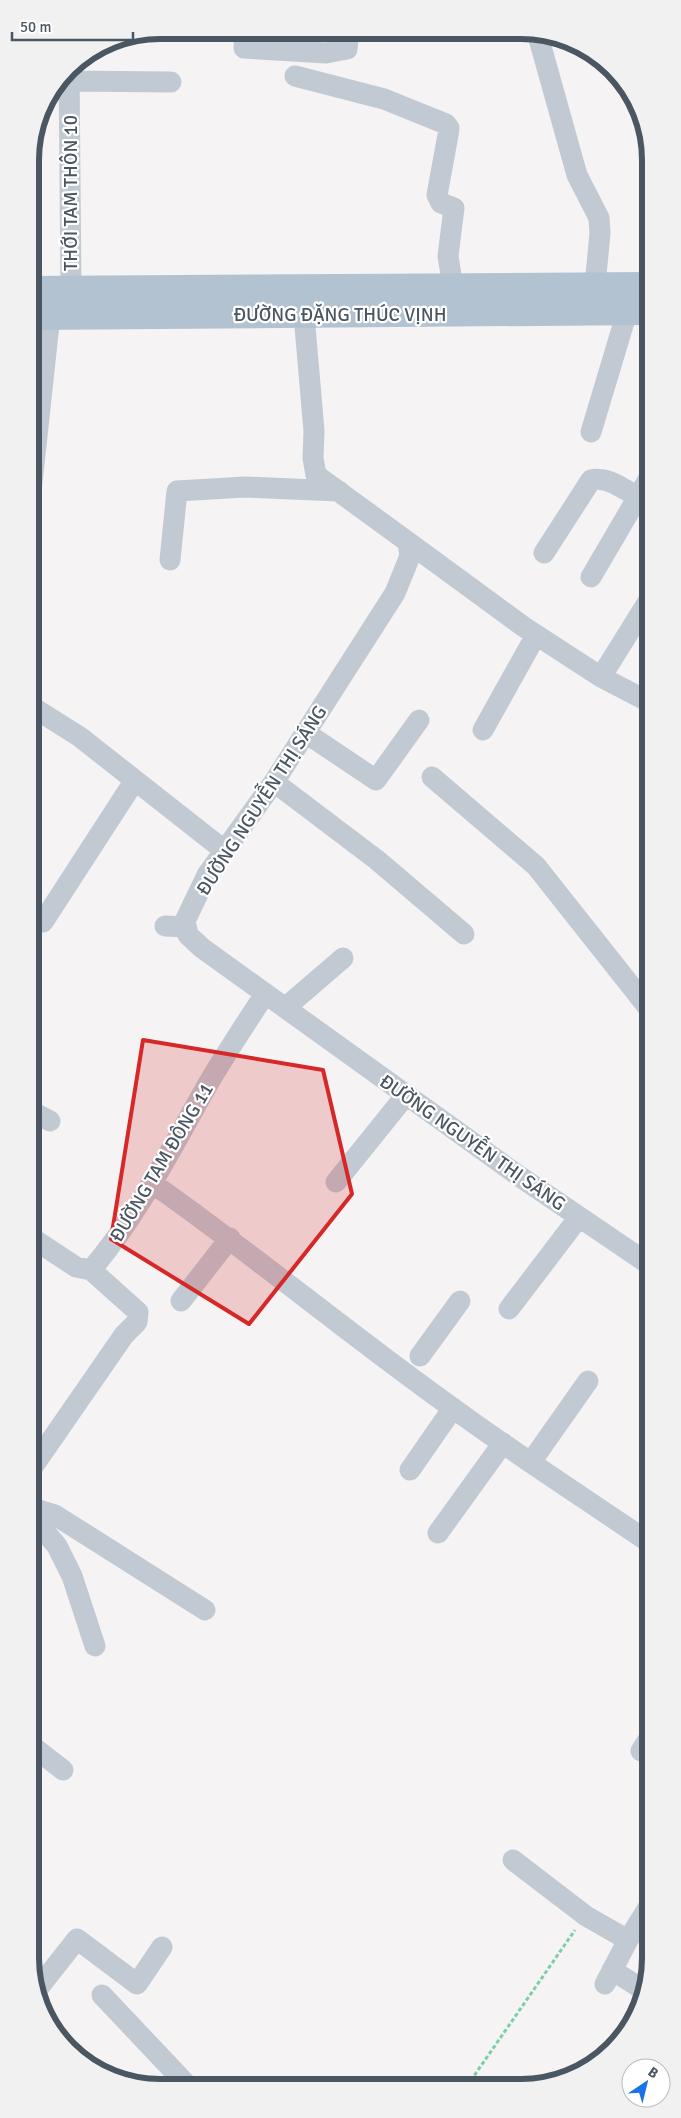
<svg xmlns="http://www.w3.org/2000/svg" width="681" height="2118" font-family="Signika,sans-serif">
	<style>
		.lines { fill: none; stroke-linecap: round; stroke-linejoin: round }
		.path { stroke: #7ad0a6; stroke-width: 3; stroke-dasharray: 4 2.5; stroke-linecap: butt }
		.minor { stroke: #c1cad2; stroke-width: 21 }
		.major { stroke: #b3c2d1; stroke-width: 28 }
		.marked { fill: #d62828; fill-opacity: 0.2; stroke: #d62828; stroke-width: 4; stroke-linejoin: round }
		.labels { text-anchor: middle; stroke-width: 4.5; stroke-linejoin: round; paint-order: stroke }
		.street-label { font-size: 19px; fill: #4a5661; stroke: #fff }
		.rim { fill: none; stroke: #4a5661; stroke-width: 6 }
	</style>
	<rect width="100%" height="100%" fill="#f5f3f3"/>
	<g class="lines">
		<!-- path -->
		<path class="path" d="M467 2086 575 1930"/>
		<!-- minor -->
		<path class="minor" d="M245 31 244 48 326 53 347 49 349 31
			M537 32 577 175 599 218 600 233 595 286
			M69 67 71 290
			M295 76 384 99 446 124 449 128 448 135 437 195 441 203 454 208 448 256 453 288
			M70 81 171 82
			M304 315 314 431 313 458 316 475 408 542 410 556 395 593 274 782 207 875 185 921 188 935 202 948 519 1176 650 1265
			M591 432 627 312
			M31 492 50 315
			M408 542 524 627 601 677 649 702
			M544 553 591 480C608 476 623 489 638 497
			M170 560 177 491 245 487 339 491
			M591 577 649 478
			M601 677 649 600
			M31 706 80 737 225 851
			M483 730 536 635
			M306 733 376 780 419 720
			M432 777 536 866 650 1010
			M274 782 377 860 464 934
			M43 922 135 780
			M165 926 185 927
			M285 1008 343 958
			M31 1111 50 1121
			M336 1182 406 1095
			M152 1183C260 1259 361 1344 468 1419 528 1462 590 1502 650 1543
			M32 1238 76 1267 91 1270C139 1214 172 1147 208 1084 226 1053 246 1023 265 994
			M181 1301 230 1238
			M509 1309 579 1217
			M420 1356 460 1301
			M531 1462 588 1381
			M32 1468 124 1335 137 1322 138 1312 91 1270
			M410 1470 453 1408
			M32 1508 55 1515 205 1610
			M32 1516 57 1546 72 1576 95 1646
			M438 1533 503 1443
			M32 1746 63 1770
			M641 1751 650 1737
			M513 1860 586 1916 628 1940
			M612 1970 645 1991
			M605 1984 628 1940 651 1903
			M36 1991 77 1939 137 1984 162 1947
			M102 1995 188 2086"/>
		<!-- major -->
		<path class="major" d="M30 290 649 286
			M30 316 649 311"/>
	</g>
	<!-- marked area -->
	<path class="marked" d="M143 1040 323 1070 352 1194 249 1324 111 1239Z"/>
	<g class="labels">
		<!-- street labels -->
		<g class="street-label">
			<text transform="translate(70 193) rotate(-90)" y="7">THỚI TAM THÔN 10</text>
			<text x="340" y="321">ĐƯỜNG ĐẶNG THÚC VỊNH</text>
			<text transform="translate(261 800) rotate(-57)" y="7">ĐƯỜNG NGUYỄN THỊ SÁNG</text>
			<text transform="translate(473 1142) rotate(35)" y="7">ĐƯỜNG NGUYỄN THỊ SÁNG</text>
			<text transform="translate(161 1162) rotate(-59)" y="7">ĐƯỜNG TAM ĐÔNG 11</text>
		</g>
	</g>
	<!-- crop -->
	<path d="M0 0H681V2118H0ZM160 39H521A121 121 0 0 1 642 160V1958A121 121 0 0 1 521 2079H160A121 121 0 0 1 39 1958V160A121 121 0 0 1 160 39Z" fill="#f1f1f2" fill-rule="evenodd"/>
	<path class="rim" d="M160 39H521A121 121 0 0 1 642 160V1958A121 121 0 0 1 521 2079H160A121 121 0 0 1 39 1958V160A121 121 0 0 1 160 39Z"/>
	<!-- north arrow -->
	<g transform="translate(646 2083) rotate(35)"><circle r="24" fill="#ffffff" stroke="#b7bbc0"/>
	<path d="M0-4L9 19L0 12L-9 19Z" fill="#1a73e8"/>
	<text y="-8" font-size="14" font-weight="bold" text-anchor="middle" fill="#4a5661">B</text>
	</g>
	<!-- scale -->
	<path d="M12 32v8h121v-8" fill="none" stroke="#4a5661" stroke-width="2.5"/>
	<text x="20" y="32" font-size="15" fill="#4a5661" stroke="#ffffff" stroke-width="4" paint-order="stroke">50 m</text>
</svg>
